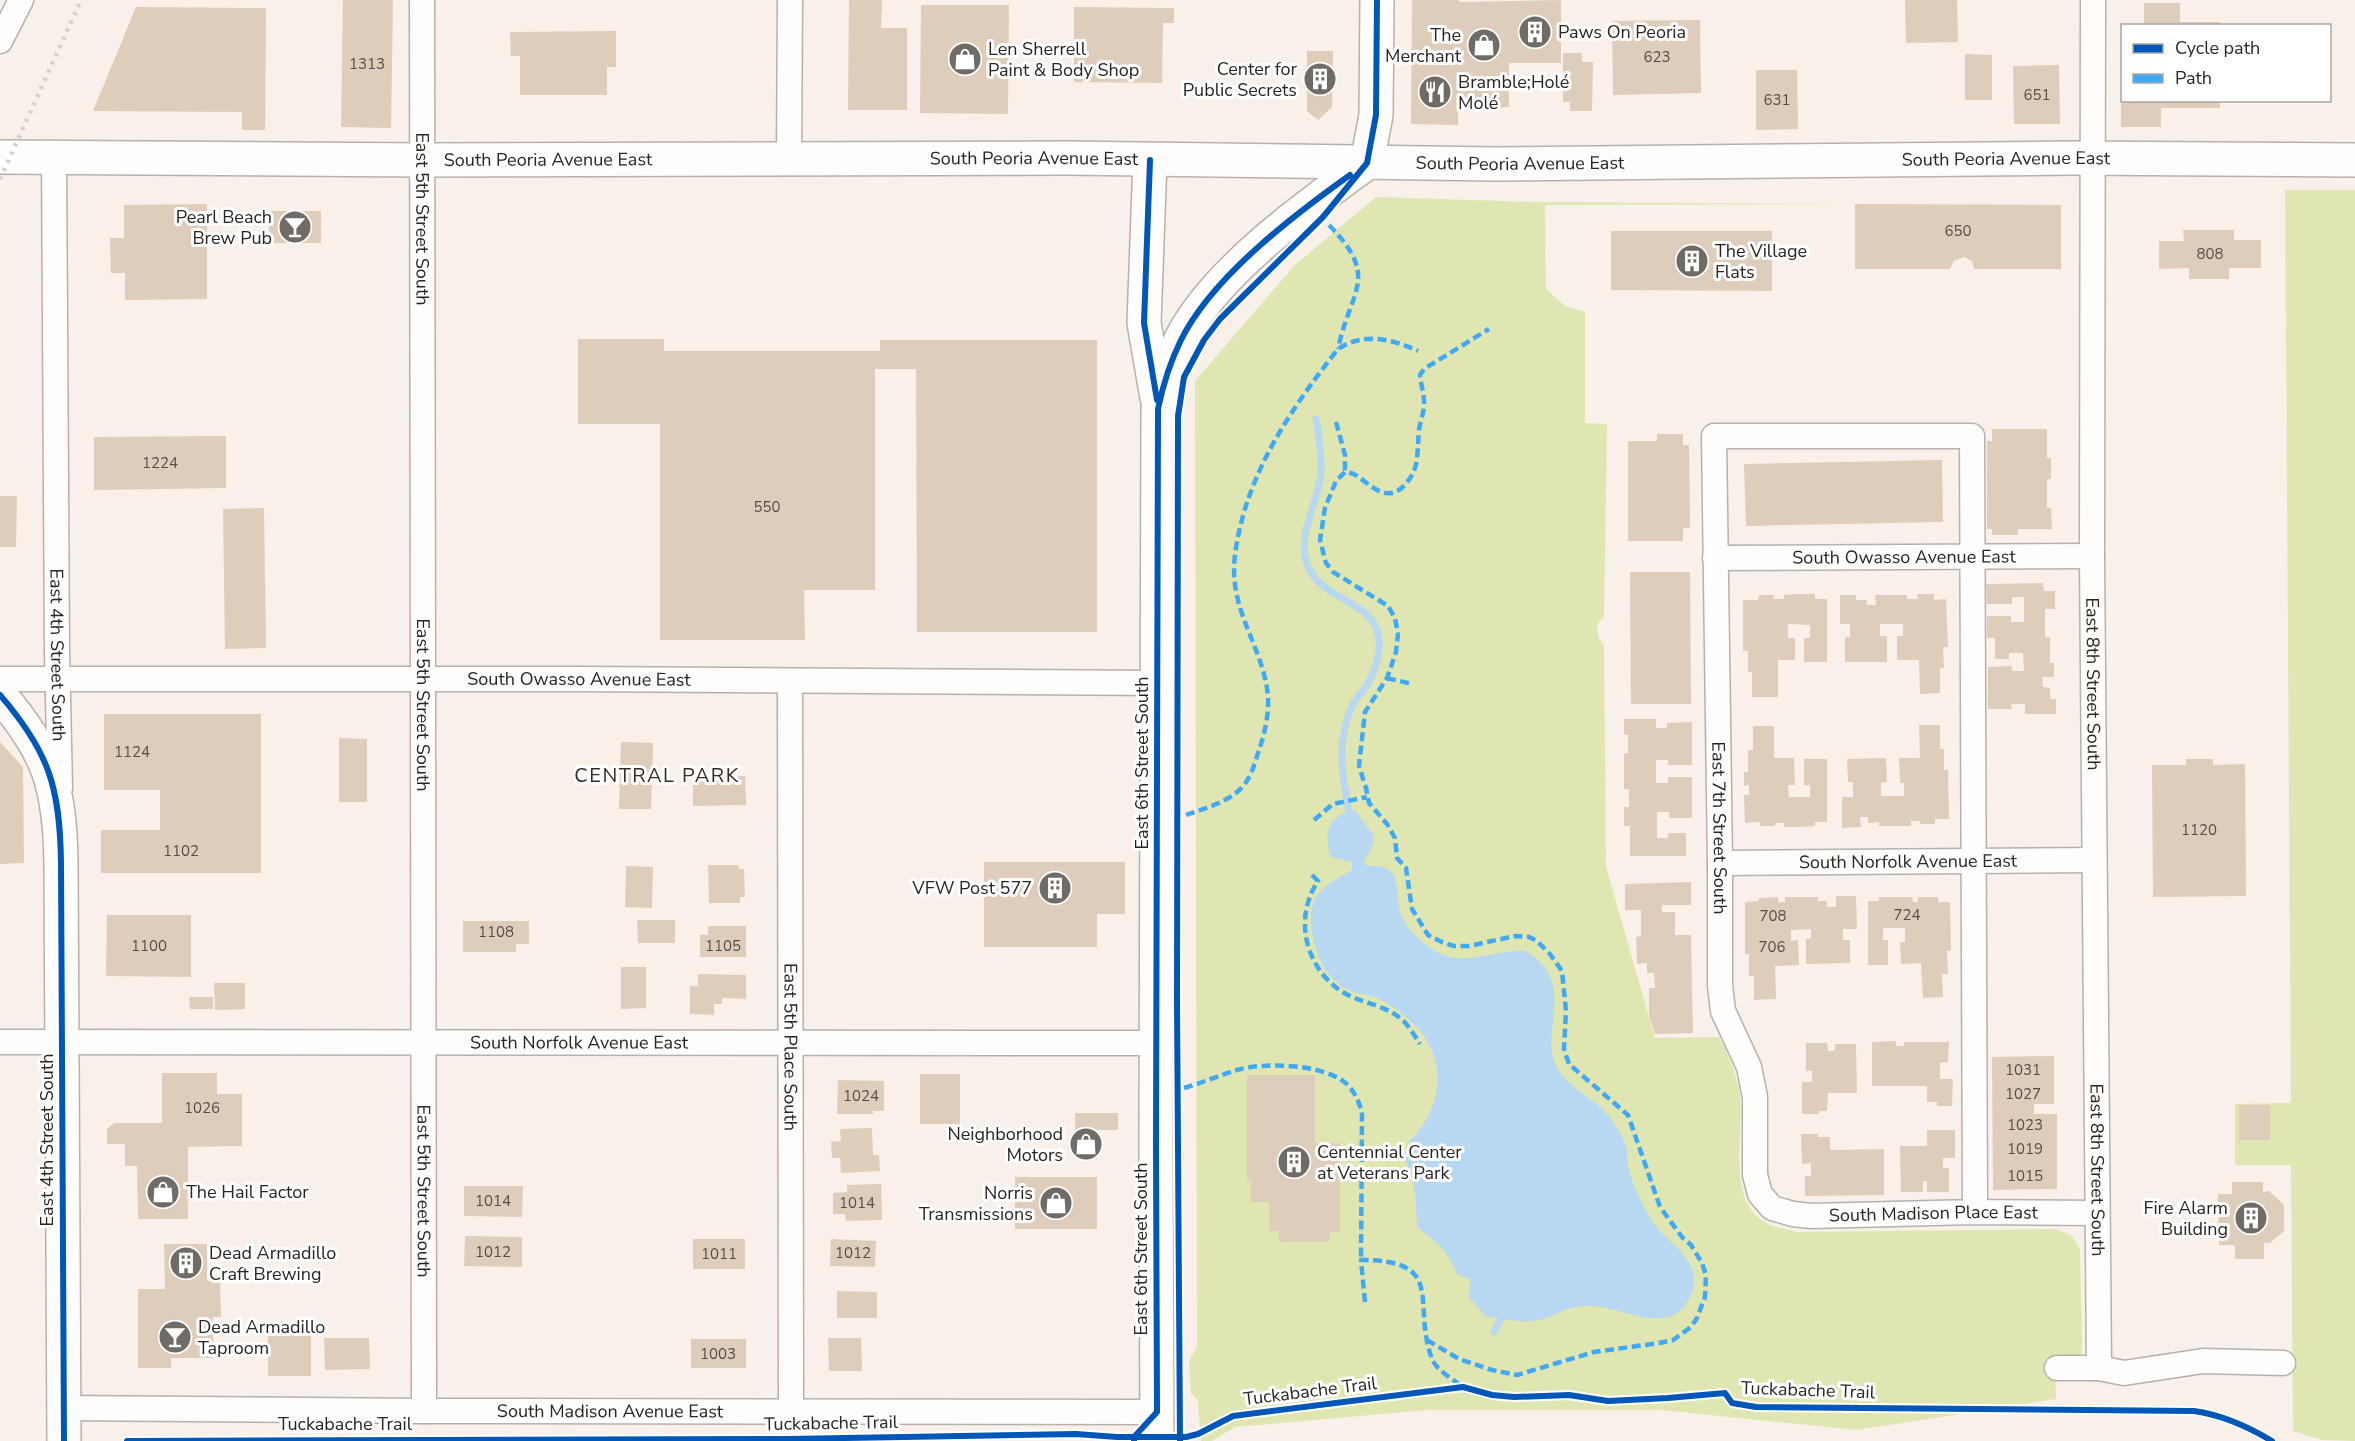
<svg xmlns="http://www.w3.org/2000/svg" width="2355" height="1441" font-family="'Nunito Sans',sans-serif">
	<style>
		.green { fill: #e0e6b2 }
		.water { fill: #b8d7f0 }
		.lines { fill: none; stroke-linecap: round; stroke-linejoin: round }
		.stream { stroke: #b8d7f0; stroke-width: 7 }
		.building { fill: #decdbb }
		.street-casing { stroke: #b7b1ab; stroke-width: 27 }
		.secondary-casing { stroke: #b7b1ab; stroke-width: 36 }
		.street { stroke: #fefdfc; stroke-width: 24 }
		.secondary { stroke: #fefdfc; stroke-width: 33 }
		.rail { stroke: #d3d1cf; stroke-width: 4.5; stroke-dasharray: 3 6; stroke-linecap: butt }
		.quiet { stroke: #3fa9f5; stroke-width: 4.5; stroke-dasharray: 9 4.5; stroke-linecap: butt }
		.cycleway-casing { stroke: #fff; stroke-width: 10 }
		.cycleway { stroke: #0057b8; stroke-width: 6 }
		.labels { text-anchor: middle; stroke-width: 6; stroke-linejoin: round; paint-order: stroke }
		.number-label { font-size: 15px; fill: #564e46 }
		.poi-label { font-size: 18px; fill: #29241f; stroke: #fff; text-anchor: start }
		.street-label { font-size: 18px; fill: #29241f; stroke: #fff }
		.neighbourhood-label { font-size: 20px; letter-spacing: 1.5px; fill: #352b21; stroke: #fff }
	</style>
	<rect width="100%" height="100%" fill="#f8f0e9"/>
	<!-- green -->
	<path class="green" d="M2285 190H2355V1441L2322 1440 2293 1431 2291 1165H2235V1104L2291 1103Z
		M1376 197 1535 202 1846 204 1545 205 1546 289 1565 306 1585 312V423L1607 424 1604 616 1597 625 1598 637 1604 646 1606 867 1655 1038 1719 1037C1728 1054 1735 1071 1739 1089 1746 1128 1726 1190 1759 1218 1769 1227 1786 1229 1798 1232L2056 1229 2071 1235 2080 1249 2082 1352 2078 1359 2055 1364 2056 1399 1857 1430 1661 1410H1427L1235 1427 1212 1441H1201L1198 1401 1191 1393 1189 1361 1197 1347 1195 381 1295 265Z"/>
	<!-- water -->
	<path class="water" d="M1355 810 1374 836 1372 847 1363 862 1368 866C1406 865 1393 889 1401 914 1407 931 1427 948 1443 955 1468 965 1500 949 1526 951 1581 984 1535 1037 1559 1071 1571 1089 1592 1097 1606 1113 1614 1122 1624 1137 1627 1148 1628 1154 1627 1161 1628 1166 1632 1184 1642 1205 1652 1221 1664 1239 1688 1252 1694 1274 1697 1289 1686 1311 1671 1316 1643 1325 1612 1303 1582 1306 1566 1307 1554 1317 1539 1320 1523 1324 1501 1318 1485 1316L1468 1296 1471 1280 1457 1274C1448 1250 1437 1243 1417 1227 1416 1208 1417 1191 1410 1173 1408 1166 1404 1159 1406 1151 1409 1140 1417 1134 1423 1125 1438 1102 1442 1076 1432 1051 1424 1029 1397 1007 1377 998 1368 994 1358 994 1350 991 1324 979 1313 950 1311 923 1309 892 1329 883 1352 870V862L1331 857C1322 834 1329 814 1355 810Z"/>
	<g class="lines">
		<!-- stream -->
		<path class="stream" d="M1316 419C1319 437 1322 455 1321 473 1318 507 1291 542 1312 574 1329 600 1375 604 1379 638 1381 652 1375 670 1369 682 1365 690 1357 696 1353 704 1336 739 1342 775 1349 811
			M1494 1332 1501 1318"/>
	</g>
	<!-- building -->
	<path class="building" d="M343 0H393L391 128 341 127Z
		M849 0H882L881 28H907V110H848Z
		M1412 0H1459V2L1561 0V63H1509V107L1458 108V125L1411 124Z
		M1905 0H1957L1958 42 1906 43Z
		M2144 3H2180V22H2220V26H2144Z
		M921 5H1009L1008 114 920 113Z
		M136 7 266 8 265 130H242V112L93 111Z
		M1074 7 1174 8V23H1163L1162 83 1074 82Z
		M1700 20 1701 93 1613 95 1612 21Z
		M616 31V67H607V95H520V56H511L510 32Z
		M1307 51H1333L1332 107 1318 120 1307 111Z
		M1563 53H1582V62H1593L1592 111H1570V102H1563Z
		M1965 54 1992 55V100H1965Z
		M2059 65 2060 124H2014L2013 66Z
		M1756 70H1797L1798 129 1756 130Z
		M2121 100H2220V108H2161V127H2121Z
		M207 204V299L125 300V273H111L110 238H124V205Z
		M1855 204 2061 205V269H1974L1972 261 1964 257 1954 261 1950 269H1855Z
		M269 211H321V243H269Z
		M2183 230H2234V240H2261V268H2229V279H2189V268L2159 269V241H2184Z
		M1611 231H1772V291L1611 290Z
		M578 339H664V351H880V340H1097V632H917L916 369H875V590H804L805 640H660V424H578Z
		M1992 429H2047V458H2051V479H2047V508H2051L2052 529H2018V535H1992V529H1987V441H1992Z
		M1657 434H1683V445H1689L1690 528H1683V541H1628V441H1657Z
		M226 436V488L94 490V437Z
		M1942 460 1943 522 1746 526 1744 464Z
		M0 496H17L16 547H0Z
		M264 508 266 648 225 649 223 509Z
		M1630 572H1690L1691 704H1631Z
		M2043 583 2044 591H2055V609H2045V637H2050V663H2054V677H2042L2043 687 2050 688V699H2056V714H2025V704H2011L2012 709H1988V667L2012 666V671H2024L2023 653H2009V659H1995V638H1987V616H2011V622H2024V597H2012V604H1987L1986 584Z
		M1797 594H1815V599H1827V662H1804V638H1810V625L1788 624V638H1795V660H1778V697H1752V672H1748V651H1743V600H1758L1759 595H1774L1773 599H1784V595Z
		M1917 594H1934V600L1946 599 1948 647H1943L1944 668H1940V693L1920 694 1919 660H1897V636H1903V624H1880V636H1887V662H1845V637H1850V624H1840V595H1856V600H1867L1866 605H1876L1875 595H1907V599H1918Z
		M104 714H261V873H101V830H160V790H104Z
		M1624 719H1656V728H1667V723L1692 722V765H1668V760H1656V783H1668V777H1692V818H1669V812H1657V838H1668V833H1686V856H1630V826H1624V807H1629V789H1624V753H1628V735H1624Z
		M1919 725H1940V749H1944V770H1948L1949 819H1935V824H1920V821H1911V826H1879V822L1868 823V817H1860L1861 827 1842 828V797H1853V782H1848L1847 759 1886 758 1887 782 1881 783V796H1904V783H1900L1899 758H1920Z
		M1753 726H1774V758H1794L1795 785H1788L1789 797H1810V785H1804V759H1827V822H1815V826L1801 827H1784V823H1775V826H1760V822L1745 823 1744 795H1749V785L1744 786V772H1748V750H1753Z
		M339 738 367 739V802H339Z
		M0 742 23 767 24 863 0 864Z
		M621 742 653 743 651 809H619Z
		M2186 759H2213V765L2245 764 2246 896 2153 897 2152 765H2186Z
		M745 776 746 805 693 806V777Z
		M984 862H1125V914H1097V947H984Z
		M708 865H738L739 869H744L745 897H740V903H709Z
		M626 866 653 867 652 908 625 907Z
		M1691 882V905H1662V912H1675V935H1691L1693 1033 1655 1034 1649 1016V988H1655L1654 973H1647V963L1637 964 1636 937 1641 936V910H1625V884Z
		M1836 896H1856L1857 929H1843V940H1850V963L1806 964V939H1811V929L1791 930V941L1798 940 1799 965 1775 966 1776 999 1754 1000V976H1749V954H1745V902L1759 901V898L1778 897V902H1785V897H1818V901H1827V907H1836Z
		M1879 897H1912L1913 902H1918V897H1938V902H1950L1951 951H1947L1948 974H1942L1943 997 1923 998 1921 963 1901 964 1900 942H1905V928H1883V940H1888V965H1868V901H1879Z
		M107 915H191V977L106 976Z
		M637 920H675V943H638Z
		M463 921H529V944H516V952H463Z
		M708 926H746V957H700V935H708Z
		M621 967H646V1008L621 1009Z
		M698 974 746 975V999L722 998V1004H714V1015L690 1014V986H698Z
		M214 983H245V1009L215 1010Z
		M189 997H213V1009H190Z
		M1896 1041V1046H1904V1042H1949L1948 1062 1940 1063V1079H1953L1952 1106H1937V1102H1927V1086H1872V1042Z
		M1806 1043H1827L1828 1051H1835V1044H1856L1857 1093H1828L1827 1111H1819V1114H1802V1082H1812V1071H1806Z
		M2054 1056V1104H2034V1114H2057V1189L1993 1190 1992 1057Z
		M162 1073H217V1094H242V1146L188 1147V1219H138L137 1166H125V1144H107V1129L114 1123H162Z
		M920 1074H960V1124H920Z
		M1247 1075H1315V1143H1340V1232H1330V1241L1279 1242V1231H1269V1202H1251V1181H1247Z
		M838 1080 884 1081V1111H873V1114H837Z
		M2239 1105H2270V1140H2239Z
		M1075 1113H1118V1130H1097V1159H1076Z
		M872 1128 873 1155H879L880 1171 841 1173 840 1158H832L831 1142 841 1141 840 1129Z
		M1927 1130H1955V1158H1943V1168H1949V1192H1927V1181H1923V1192H1901L1900 1146H1927Z
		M1801 1134H1818V1137H1830V1150L1884 1149V1195L1805 1196V1176H1811V1163L1802 1164Z
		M1015 1177H1097V1229H1015Z
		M2232 1182H2263V1192L2269 1191 2284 1205V1231L2270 1243H2264V1259H2235V1245H2219L2218 1194H2232Z
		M881 1184 882 1220 846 1221 845 1214H833V1193L847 1192V1185Z
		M464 1186H523L522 1217 464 1216Z
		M465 1236 522 1237V1267L464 1266Z
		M693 1239H745V1269H693Z
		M831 1239 876 1241 875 1267 830 1266Z
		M164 1244H207V1281H220L221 1317H213V1358H171V1368H138V1289H165Z
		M837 1291 877 1292V1318H837Z
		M268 1327 311 1328V1376H268Z
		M324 1338H369L370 1369 325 1370Z
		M828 1338H861L862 1371H829Z
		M691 1339H746V1368H691Z"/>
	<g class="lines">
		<defs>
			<g id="street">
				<path id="s1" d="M422 0 424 1411"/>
				<path id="s2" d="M2093 0 2092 556 2099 1368"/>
				<path d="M0 41 21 0"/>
				<path id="s3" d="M54 157 57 651 60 788"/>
				<path d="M789 160 790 0"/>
				<path id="s4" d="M1715 558 2092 556"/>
				<path id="s5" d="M0 679H580L1157 683"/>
				<path id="s6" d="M790 681 791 1412"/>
				<path id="s7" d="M1720 863 2094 860"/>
				<path id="s8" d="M0 1042 1157 1043"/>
				<path id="s9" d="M1975 1212 1972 436H1714L1720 863V985L1723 1011 1749 1067 1755 1097V1175L1760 1194 1772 1208 1793 1214 1811 1216 1975 1212 2097 1213"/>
				<path d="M2057 1368H2099L2124 1373 2203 1361 2283 1363"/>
				<path id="s10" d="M64 1408 424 1411 1157 1412"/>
			</g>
			<g id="secondary">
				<path id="s11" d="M0 157 422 160 1067 158 1495 164 2073 158 2355 160"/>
				<path d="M1150 160 1144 323 1157 398"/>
				<path d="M0 695C49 752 60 787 61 863L64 1441"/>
				<path d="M1157 1441 1156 1143 1158 409C1163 385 1170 362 1181 339 1216 271 1306 207 1367 163L1376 115 1377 0"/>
			</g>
		</defs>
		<!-- street casing -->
		<use href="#street" class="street-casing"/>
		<!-- secondary casing -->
		<use href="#secondary" class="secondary-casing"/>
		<!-- street -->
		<use href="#street" class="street"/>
		<!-- secondary -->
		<use href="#secondary" class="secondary"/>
		<!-- rail -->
		<path class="rail" d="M0 179 81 0"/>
		<!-- quiet -->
		<path class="quiet" d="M1329 225C1381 278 1350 290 1338 349
			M1336 422 1345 455V472
			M1387 678 1412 684
			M1186 815C1206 808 1237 800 1248 779 1253 771 1256 759 1259 750 1265 733 1269 714 1268 696 1263 645 1228 611 1235 555 1245 476 1290 410 1338 349 1364 332 1392 339 1418 351
			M1314 820 1333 804 1367 797
			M1312 875 1318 881C1294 917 1304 966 1341 991 1359 1003 1383 1004 1400 1018 1408 1024 1414 1035 1420 1044
			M1184 1088C1202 1083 1220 1075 1237 1070 1264 1062 1320 1064 1343 1081 1354 1089 1358 1100 1362 1112L1361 1260
			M1365 1302 1361 1260C1448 1260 1411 1303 1432 1359 1436 1370 1454 1380 1463 1387
			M1427 1340 1459 1359 1492 1370 1517 1375 1594 1352 1659 1343 1673 1340 1691 1327 1697 1318 1705 1297 1706 1275 1702 1263 1691 1245 1682 1237 1660 1207 1628 1115 1569 1064 1564 1049 1566 1011 1562 971 1550 954 1537 941 1529 937 1515 936 1469 946H1454L1442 942 1428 935 1412 909 1406 868 1397 858 1395 838 1387 824 1369 803 1366 788 1359 766 1365 712 1387 678 1396 652 1398 634 1395 618 1388 606 1333 572 1326 563 1320 540 1325 508 1336 481 1345 472C1360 472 1370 491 1386 493 1402 496 1416 473 1417 459 1418 449 1418 440 1419 430 1420 423 1423 415 1424 407 1425 396 1421 386 1420 375L1424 369 1489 329"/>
		<defs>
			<path id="cycleway" d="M1150 160 1144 323 1157 400
				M0 695C49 752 60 787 61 863L64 1441
				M127 1441 788 1439 1076 1434 1117 1437H1186L1198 1434 1233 1416 1463 1387 1492 1395 1514 1397 1569 1395 1608 1401 1668 1398 1725 1393 1732 1403 1756 1407 2194 1411C2223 1415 2247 1426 2272 1441
				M1134 1441V1437L1157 1412 1156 1143 1158 409C1163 385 1170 362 1181 340 1212 277 1294 215 1350 175
				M1180 1441 1177 1001 1178 416 1184 377 1204 340 1220 319 1323 217 1367 163 1376 115 1377 0"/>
		</defs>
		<!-- cycleway casing -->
		<use href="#cycleway" class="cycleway-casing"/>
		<!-- cycleway -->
		<use href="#cycleway" class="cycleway"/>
	</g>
	<!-- icons -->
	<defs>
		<symbol id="building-disc" viewBox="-11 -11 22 22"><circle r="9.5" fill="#716b66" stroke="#fff"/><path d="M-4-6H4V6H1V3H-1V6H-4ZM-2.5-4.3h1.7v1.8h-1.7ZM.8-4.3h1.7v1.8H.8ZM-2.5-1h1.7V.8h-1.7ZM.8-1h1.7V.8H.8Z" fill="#fff"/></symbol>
		<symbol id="shop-disc" viewBox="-11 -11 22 22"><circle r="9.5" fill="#716b66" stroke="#fff"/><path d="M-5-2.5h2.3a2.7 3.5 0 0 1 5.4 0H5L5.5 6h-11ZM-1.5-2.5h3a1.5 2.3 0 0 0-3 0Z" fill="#fff"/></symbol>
		<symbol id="restaurant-disc" viewBox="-11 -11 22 22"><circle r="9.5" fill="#716b66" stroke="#fff"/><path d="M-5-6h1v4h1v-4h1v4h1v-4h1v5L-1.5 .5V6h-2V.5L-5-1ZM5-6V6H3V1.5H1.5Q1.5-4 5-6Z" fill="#fff"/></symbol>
		<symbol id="bar-disc" viewBox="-11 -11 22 22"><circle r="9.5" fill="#716b66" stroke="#fff"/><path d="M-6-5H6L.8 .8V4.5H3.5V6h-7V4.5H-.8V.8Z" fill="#fff"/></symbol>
	</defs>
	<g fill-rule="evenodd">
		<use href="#building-disc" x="1516" y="13" width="38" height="38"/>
		<use href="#shop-disc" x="1465" y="26" width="38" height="38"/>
		<use href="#shop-disc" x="946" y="40" width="38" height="38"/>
		<use href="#building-disc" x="1301" y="60" width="38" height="38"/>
		<use href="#restaurant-disc" x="1416" y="73" width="38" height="38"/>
		<use href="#bar-disc" x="276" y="208" width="38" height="38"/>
		<use href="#building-disc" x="1673" y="242" width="38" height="38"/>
		<use href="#building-disc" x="1036" y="869" width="38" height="38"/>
		<use href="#shop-disc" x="1067" y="1125" width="38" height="38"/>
		<use href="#building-disc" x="1275" y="1143" width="38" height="38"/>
		<use href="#shop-disc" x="144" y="1173" width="38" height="38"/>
		<use href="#shop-disc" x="1037" y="1184" width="38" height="38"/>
		<use href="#building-disc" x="2232" y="1199" width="38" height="38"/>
		<use href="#building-disc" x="167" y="1244" width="38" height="38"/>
		<use href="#bar-disc" x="156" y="1318" width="38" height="38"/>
	</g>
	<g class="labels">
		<!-- number labels -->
		<g class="number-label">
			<text x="1657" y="62">623</text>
			<text x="367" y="69">1313</text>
			<text x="2037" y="100">651</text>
			<text x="1777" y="105">631</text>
			<text x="1958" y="236">650</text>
			<text x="2210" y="259">808</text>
			<text x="160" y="468">1224</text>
			<text x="767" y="512">550</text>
			<text x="132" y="757">1124</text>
			<text x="2199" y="835">1120</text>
			<text x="181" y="856">1102</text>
			<text x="1907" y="920">724</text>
			<text x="1773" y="921">708</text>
			<text x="496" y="937">1108</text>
			<text x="149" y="951">1100</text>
			<text x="723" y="951">1105</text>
			<text x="1772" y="952">706</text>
			<text x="2023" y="1075">1031</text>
			<text x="2023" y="1099">1027</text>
			<text x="861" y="1101">1024</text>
			<text x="202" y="1113">1026</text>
			<text x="2025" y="1130">1023</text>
			<text x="2025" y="1154">1019</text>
			<text x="2025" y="1181">1015</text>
			<text x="493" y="1206">1014</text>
			<text x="857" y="1208">1014</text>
			<text x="493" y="1257">1012</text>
			<text x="853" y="1258">1012</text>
			<text x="719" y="1259">1011</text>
			<text x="718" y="1359">1003</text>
		</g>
		<!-- poi labels -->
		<g class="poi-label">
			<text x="1558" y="38">Paws On Peoria</text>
			<text x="1461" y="41" text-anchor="end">The<tspan x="1461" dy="21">Merchant</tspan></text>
			<text x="988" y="55">Len Sherrell<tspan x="988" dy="21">Paint &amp; Body Shop</tspan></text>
			<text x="1297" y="75" text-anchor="end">Center for<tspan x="1297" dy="21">Public Secrets</tspan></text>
			<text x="1458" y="88">Bramble;Holé<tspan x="1458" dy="21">Molé</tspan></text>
			<text x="272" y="223" text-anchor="end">Pearl Beach<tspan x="272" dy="21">Brew Pub</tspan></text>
			<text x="1715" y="257">The Village<tspan x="1715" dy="21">Flats</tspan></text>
			<text x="1032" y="894" text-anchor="end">VFW Post 577</text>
			<text x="1063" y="1140" text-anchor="end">Neighborhood<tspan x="1063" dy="21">Motors</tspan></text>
			<text x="1317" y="1158">Centennial Center<tspan x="1317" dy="21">at Veterans Park</tspan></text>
			<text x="186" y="1198">The Hail Factor</text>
			<text x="1033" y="1199" text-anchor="end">Norris<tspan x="1033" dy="21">Transmissions</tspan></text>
			<text x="2228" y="1214" text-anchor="end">Fire Alarm<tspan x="2228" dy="21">Building</tspan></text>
			<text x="209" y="1259">Dead Armadillo<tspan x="209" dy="21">Craft Brewing</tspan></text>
			<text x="198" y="1333">Dead Armadillo<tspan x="198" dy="21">Taproom</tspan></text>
		</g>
		<!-- street labels -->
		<g class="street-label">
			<text dy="6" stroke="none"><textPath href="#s11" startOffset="1034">South Peoria Avenue East</textPath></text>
			<text dy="6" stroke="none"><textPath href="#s11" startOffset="2006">South Peoria Avenue East</textPath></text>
			<text dy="6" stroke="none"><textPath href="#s11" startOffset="548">South Peoria Avenue East</textPath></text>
			<text dy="6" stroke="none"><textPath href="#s11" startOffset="1520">South Peoria Avenue East</textPath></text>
			<text dy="6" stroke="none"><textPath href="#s1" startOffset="219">East 5th Street South</textPath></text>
			<text dy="6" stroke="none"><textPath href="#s4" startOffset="189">South Owasso Avenue East</textPath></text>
			<text dy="6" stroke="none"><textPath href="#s3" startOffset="498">East 4th Street South</textPath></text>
			<text dy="6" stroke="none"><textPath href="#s5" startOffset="579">South Owasso Avenue East</textPath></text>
			<text dy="6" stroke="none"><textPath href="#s2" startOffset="684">East 8th Street South</textPath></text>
			<text dy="6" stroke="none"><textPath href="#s1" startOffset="705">East 5th Street South</textPath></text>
			<text transform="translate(1142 763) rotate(-90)" y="6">East 6th Street South</text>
			<text dy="6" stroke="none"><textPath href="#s9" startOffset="1426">East 7th Street South</textPath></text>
			<text dy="6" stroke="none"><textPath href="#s7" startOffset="188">South Norfolk Avenue East</textPath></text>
			<text dy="6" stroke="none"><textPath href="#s8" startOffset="579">South Norfolk Avenue East</textPath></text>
			<text dy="6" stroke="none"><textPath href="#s6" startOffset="366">East 5th Place South</textPath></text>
			<text transform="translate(47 1140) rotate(-90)" y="6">East 4th Street South</text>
			<text dy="6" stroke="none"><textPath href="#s2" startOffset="1170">East 8th Street South</textPath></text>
			<text dy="6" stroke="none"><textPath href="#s1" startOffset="1191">East 5th Street South</textPath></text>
			<text dy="6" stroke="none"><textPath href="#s9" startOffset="1980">South Madison Place East</textPath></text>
			<text transform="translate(1141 1249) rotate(-90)" y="6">East 6th Street South</text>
			<text transform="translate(1808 1390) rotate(2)" y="6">Tuckabache Trail</text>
			<text transform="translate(1310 1391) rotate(-7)" y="6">Tuckabache Trail</text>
			<text dy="6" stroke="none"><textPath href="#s10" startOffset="546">South Madison Avenue East</textPath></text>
			<text transform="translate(831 1423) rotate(-1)" y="6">Tuckabache Trail</text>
			<text x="345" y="1430">Tuckabache Trail</text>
		</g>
		<!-- neighbourhood labels -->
		<g class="neighbourhood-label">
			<text x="657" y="782">CENTRAL PARK</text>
		</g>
	</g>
	<!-- legend -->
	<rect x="2121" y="24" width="210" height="78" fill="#ffffff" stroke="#a9a7a5" stroke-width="1.5"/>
	<rect x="2133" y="44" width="30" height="9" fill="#0057b8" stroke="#a9a7a5" stroke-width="1.5"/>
	<text x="2175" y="54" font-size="18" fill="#29241f">Cycle path</text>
	<rect x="2133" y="74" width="30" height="9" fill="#3fa9f5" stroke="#a9a7a5" stroke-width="1.5"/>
	<text x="2175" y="84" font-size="18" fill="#29241f">Path</text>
</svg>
